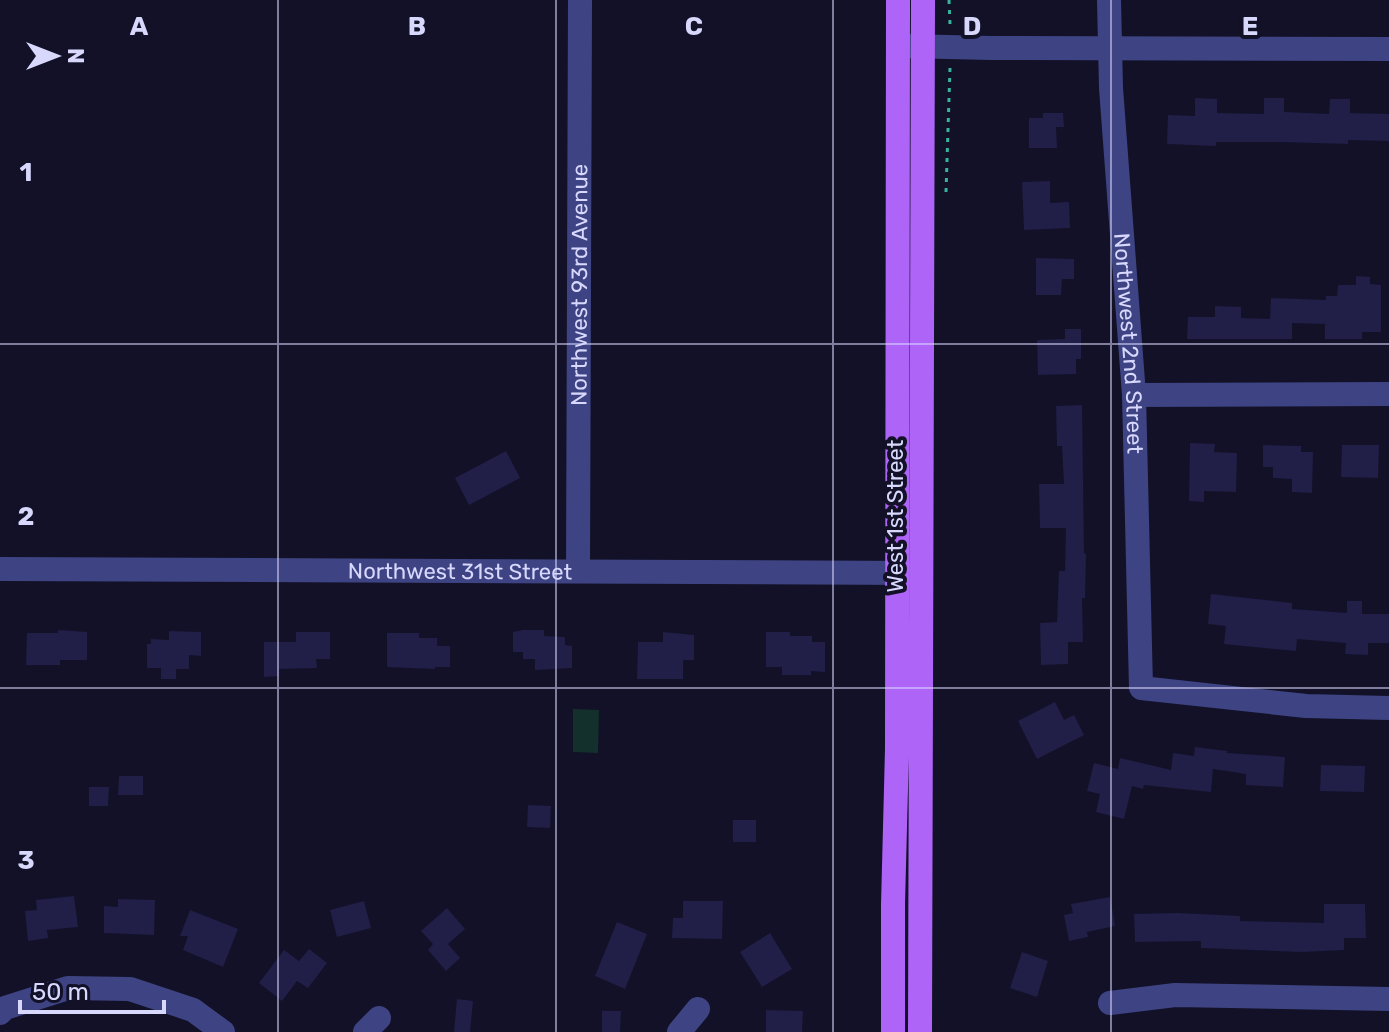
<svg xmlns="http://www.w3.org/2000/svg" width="1389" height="1032" font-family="Rubik,sans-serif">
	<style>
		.green { fill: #14302c }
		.building { fill: #211e47 }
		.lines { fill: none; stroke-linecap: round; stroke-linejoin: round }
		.path { stroke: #36b49d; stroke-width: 3; stroke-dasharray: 4 6; stroke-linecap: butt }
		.minor { stroke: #3e4483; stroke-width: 24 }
		.major { stroke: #af64f8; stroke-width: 24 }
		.grid { fill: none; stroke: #d8d8fd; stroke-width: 2; stroke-opacity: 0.55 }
		.labels { text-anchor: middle; stroke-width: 8; stroke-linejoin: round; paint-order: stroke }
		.street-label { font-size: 22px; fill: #d8d8fd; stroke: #121127 }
		.grid-label { font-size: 26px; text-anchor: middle; font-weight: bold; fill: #d8d8fd; stroke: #121127; stroke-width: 8; stroke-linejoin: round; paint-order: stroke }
	</style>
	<rect width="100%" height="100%" fill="#121127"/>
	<!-- green -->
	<path class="green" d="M573 709 599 710 598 753 573 752Z"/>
	<!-- building -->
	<path class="building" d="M1195 98 1217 99V113L1264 114V98H1284V112L1329 114 1330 99H1350V113L1389 114V141L1348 140V144L1283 142H1216V146L1167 144 1168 115 1195 116Z
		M1043 113H1063L1064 127H1056L1057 148H1029V118H1043Z
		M1050 181V203L1069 202 1070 228 1024 230 1022 182Z
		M1036 258 1074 259V279H1062L1061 295H1036Z
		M1356 276 1370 277V284L1381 285V332H1362V339H1325V324L1292 323V339H1187L1188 317H1215V306L1241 307V318L1270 319 1271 298 1326 300V296H1337L1338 285H1356Z
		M1065 329H1081V359H1076V374L1038 375 1037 340 1065 339Z
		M1082 405 1084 553 1086 554 1085 598H1082L1083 642H1068V664L1041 665 1040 623 1057 622 1059 571H1065L1066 528H1040L1039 484H1064L1062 446H1057L1056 406Z
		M1190 443 1215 444 1214 452 1237 453 1236 492 1204 491V502L1189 501Z
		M1263 445 1301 446V452H1313L1312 493 1292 492V479L1273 478V467H1263Z
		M1342 445H1379L1378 478 1341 477Z
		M506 451 520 478 469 505 455 478Z
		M1211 594 1292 603V609L1347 613V601H1362V614H1389V643H1368V655L1345 654 1346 643 1297 639 1296 651 1224 644 1226 626 1208 624Z
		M58 630 87 632V660H60V665H26L27 633H58Z
		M523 630H544V636L565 637V645L572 646V668L535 670V659H523V652H513V632Z
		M169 631 201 632V656L189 655V669H176V679H161V668H147V644H151V639L169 640Z
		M296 632H330V659H316L317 668 279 669V676L264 677V642H296Z
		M663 632 694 635V660H683V679H637L638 642H663Z
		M766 632H790V636H812V642H825V672L811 671V675H782V667H766Z
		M387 633H419V638H437V646H450V667H435V669L387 667Z
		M1055 702 1064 720 1074 715 1084 735 1037 759 1018 721Z
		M1195 747 1227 751V753L1285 757 1283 787 1246 785V774L1213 769 1211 792 1144 785 1143 789 1132 786 1124 819 1096 812 1100 794 1087 791 1094 763 1118 769 1120 758 1171 770 1173 753 1194 756Z
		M1321 765 1365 766 1364 792 1320 791Z
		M119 776H143V795H118Z
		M89 787H109L108 806H89Z
		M528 805 551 806 550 828 527 827Z
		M733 820H756V842H733Z
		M74 896 78 927 47 930 48 938 28 941 25 911 37 910 36 900Z
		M1110 897 1115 926 1087 932 1088 937 1069 941 1064 915 1073 913 1071 904Z
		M118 899 155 900 154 935 104 933V906L118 907Z
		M364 901 371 928 337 937 330 910Z
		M683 901H723L722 939 672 938 673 918H683Z
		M1324 904H1365L1366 938H1344V950L1301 952 1201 948V941L1135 942 1134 914 1177 913 1240 916V921L1324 923Z
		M447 908 465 929 448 944 460 958 446 971 428 950 433 944 421 931Z
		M190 910 238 929 223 967 183 950 188 936H180Z
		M617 922 647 934 625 989 595 976Z
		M770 933 792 969 762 987 740 952Z
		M309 949 327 963 308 988 297 981 282 1001 259 983 284 950 299 961Z
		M1022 952 1048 961 1037 997 1010 988Z
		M457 999 473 1001 470 1032H454Z
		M766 1010 803 1011 802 1032H766Z
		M602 1011H621L620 1032H602Z"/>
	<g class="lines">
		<!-- path -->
		<path class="path" d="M949 0 950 24
			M946 192 950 68"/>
		<!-- minor -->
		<g class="minor">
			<path id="s1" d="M1109 0 1111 88 1134 395 1141 688 1306 706 1389 708"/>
			<path d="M904 46 991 48 1389 49"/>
			<path d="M1134 395 1389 394"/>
			<path id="s2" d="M0 569 916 573"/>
			<path id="s3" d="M578 571 580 0"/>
			<path d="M1110 1003 1175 995 1389 999"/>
			<path d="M0 1013 5 1008 68 988 130 989 193 1010 223 1032"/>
			<path d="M365 1032 379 1018"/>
			<path d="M679 1032 698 1009"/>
		</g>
		<!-- major -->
		<path class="major" d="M893 1032V905L897 749 898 0
			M920 1032 923 0"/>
	</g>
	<!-- grid -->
	<path class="grid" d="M278 0V1032M556 0V1032M833 0V1032M1111 0V1032M0 344H1389M0 688H1389"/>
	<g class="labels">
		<!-- street labels -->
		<g class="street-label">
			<text dy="8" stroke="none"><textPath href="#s3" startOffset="286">Northwest 93rd Avenue</textPath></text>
			<text dy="8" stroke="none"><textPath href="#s1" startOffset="344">Northwest 2nd Street</textPath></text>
			<text transform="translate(895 516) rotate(-90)" y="8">West 1st Street</text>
			<text dy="8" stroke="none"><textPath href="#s2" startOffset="460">Northwest 31st Street</textPath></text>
		</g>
	</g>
	<g class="grid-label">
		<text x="139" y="35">A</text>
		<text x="417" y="35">B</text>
		<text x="694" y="35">C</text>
		<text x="972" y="35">D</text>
		<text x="1250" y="35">E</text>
		<text x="26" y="181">1</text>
		<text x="26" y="525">2</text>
		<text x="26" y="869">3</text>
	</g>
	<!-- north arrow -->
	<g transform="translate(56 56) rotate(90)" stroke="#121127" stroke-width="6" paint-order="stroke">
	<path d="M0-6L14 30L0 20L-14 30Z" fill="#d8d8fd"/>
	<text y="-12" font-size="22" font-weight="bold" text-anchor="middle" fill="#d8d8fd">N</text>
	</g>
	<!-- scale -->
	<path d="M20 1000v12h144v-12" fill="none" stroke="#d8d8fd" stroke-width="4"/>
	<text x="32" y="1000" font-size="24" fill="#d8d8fd" stroke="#121127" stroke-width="6" paint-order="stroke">50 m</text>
</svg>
